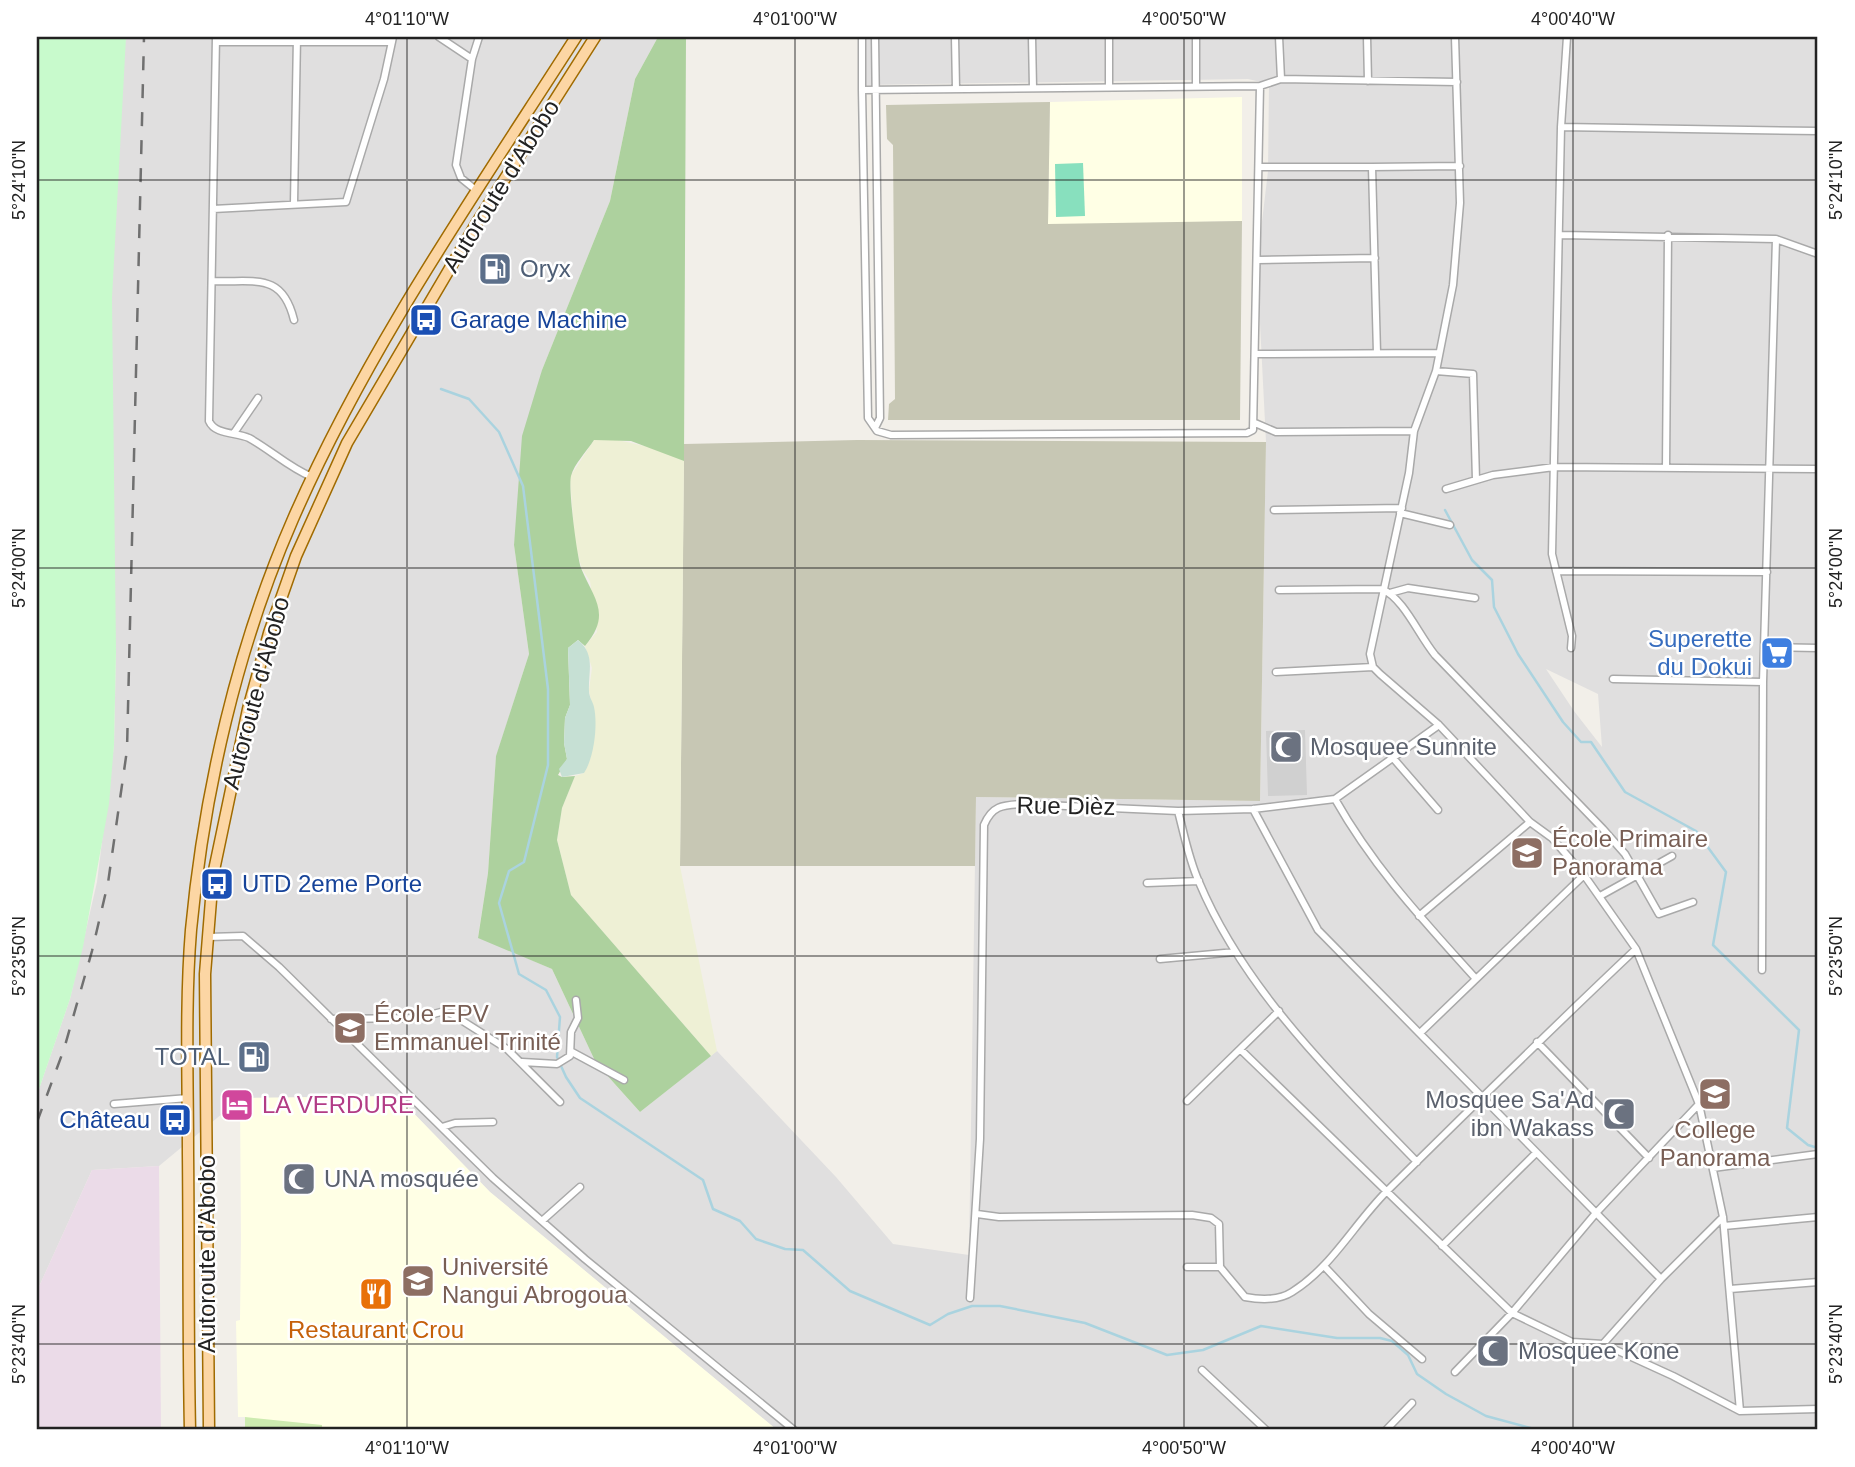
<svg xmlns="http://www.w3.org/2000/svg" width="1855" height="1467" font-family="Helvetica,sans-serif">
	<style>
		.residential { fill: #e0dfdf; fill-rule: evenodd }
		.industrial { fill: #ebdbe8 }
		.education { fill: #ffffe5 }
		.religious { fill: #d0d0d0 }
		.construction { fill: #c7c7b4 }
		.farmland { fill: #eef0d5 }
		.grass { fill: #cdebb0 }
		.forest { fill: #add19e }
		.wetland { fill: #c6e0d4 }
		.park { fill: #c8facc }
		.pitch { fill: #88e0be }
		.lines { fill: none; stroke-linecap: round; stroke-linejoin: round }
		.stream { stroke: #aad3df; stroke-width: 2.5 }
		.street-casing { stroke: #a9a9a9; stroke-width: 9 }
		.primary-casing { stroke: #a06b00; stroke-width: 13 }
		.street { stroke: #fff; stroke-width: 6 }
		.primary { stroke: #fcd6a4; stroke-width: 10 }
		.rail { stroke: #707070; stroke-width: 2.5; stroke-dasharray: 14 14; stroke-linecap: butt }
		.ticks { fill: none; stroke: #222; stroke-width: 2; stroke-opacity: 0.45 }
		.labels { text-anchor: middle; stroke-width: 5; stroke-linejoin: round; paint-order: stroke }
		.street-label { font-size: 24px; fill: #222; stroke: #fff }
		.service-label { font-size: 24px; fill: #4e5e75; stroke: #fff; text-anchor: start }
		.transit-label { font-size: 24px; fill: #164399; stroke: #fff; text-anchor: start }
		.shop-label { font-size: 24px; fill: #366cbe; stroke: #fff; text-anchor: end }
		.worship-label { font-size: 24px; fill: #5b616d; stroke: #fff; text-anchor: start }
		.education-label { font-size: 24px; fill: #785e54; stroke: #fff; text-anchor: start }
		.hotel-label { font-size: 24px; fill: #b23c85; stroke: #fff; text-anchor: start }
		.food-label { font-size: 24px; fill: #c56008; stroke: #fff }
		.neatline { fill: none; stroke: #222; stroke-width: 2.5 }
		.ticks-label { font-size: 18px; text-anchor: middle; fill: #222 }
	</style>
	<rect width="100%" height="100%" fill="#f2efe9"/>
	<!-- residential -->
	<path class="residential" d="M126 37H658L635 79 610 201 542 370 514 545 529 654 496 757 488 873 478 937 552 969 596 1063 640 1112 717 1051 836 1177 893 1244 969 1255 976 797 1260 801 1266 442 1257 264 1268 171 1269 84 1248 79 865 85 866 37H1818V1430H777L490 1192 397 1096 240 1099 159 1166 92 1170 37 1291V1095L70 999 97 882 114 745 116 652 37 586ZM1546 669 1598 694 1602 747 1574 711Z"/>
	<!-- industrial -->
	<path class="industrial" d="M159 1166 161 1430H37V1291L92 1170Z"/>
	<!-- education -->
	<path class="education" d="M1242 97V221L1048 225 1050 102Z
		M397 1096 490 1192 777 1430H245V1417H238L236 1321 240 1320 241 1241 240 1098Z"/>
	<!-- religious -->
	<path class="religious" d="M1305 730 1307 795 1268 796 1266 731Z"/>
	<!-- construction -->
	<path class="construction" d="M1050 102 1048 224 1242 221 1240 420H888L889 404 895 399 893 145 887 139 886 105Z
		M857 440 1266 442 1260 801 976 797 975 866H680L684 444Z"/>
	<!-- farmland -->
	<path class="farmland" d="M613 439 658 449 684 461 680 866 717 1051 711 1056 571 895 557 840 562 808 575 776 584 773 595 723 589 690 592 668 585 646 597 632 590 581 582 569 575 544 570 477 594 440Z"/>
	<!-- grass -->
	<path class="grass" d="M245 1417 322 1425V1430H245Z"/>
	<!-- forest -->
	<path class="forest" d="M658 37H686L684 461 631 441 594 440C587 451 574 464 571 476 568 488 577 556 581 568 594 599 612 614 585 646L578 640 568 648 570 705 565 718 564 743 567 759 558 775 562 777 575 776 562 808 557 840 571 895 711 1056 640 1112 596 1063 552 969 478 938 488 873 496 756 529 654 514 545 522 436 542 370 610 201 635 79Z"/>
	<!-- wetland -->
	<path class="wetland" d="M578 640C596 655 588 672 589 691 589 697 593 702 594 707 598 725 594 758 584 773L562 777 559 769 567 759 564 743 565 718 570 705 568 648Z"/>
	<!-- park -->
	<path class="park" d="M37 37H126L112 298 116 652 114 745 109 804 83 947 70 999 37 1095Z"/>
	<!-- pitch -->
	<path class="pitch" d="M1083 163 1085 216 1056 217 1055 164Z"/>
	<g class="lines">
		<!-- stream -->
		<path class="stream" d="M441 389 469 399 499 432 523 486 548 689V765L524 862 509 871 499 903 519 974 546 990 560 1017 557 1057 566 1077 580 1098 703 1180 713 1209 740 1221 756 1239 785 1249 803 1250 850 1291 930 1325 948 1314 972 1306H1000L1085 1323 1167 1355 1203 1350 1261 1326 1337 1338H1380L1392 1341 1408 1355 1417 1374 1446 1394 1486 1416 1538 1430
			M1445 510 1472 560 1492 580 1494 607 1518 654 1563 722 1581 742H1591L1625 792 1696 831 1726 872 1713 945 1799 1030 1787 1128 1808 1145 1818 1148"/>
		<defs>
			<path id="street" d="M216 37 209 421C215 435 236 432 249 438 271 450 288 467 312 477
				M439 37 472 59
				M862 37V90L868 418 877 431 891 435 1247 433 1253 430 1260 86 862 90
				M875 37 880 418 875 428
				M955 37 956 89
				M1032 37 1033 88
				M1109 37V87
				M1279 37 1281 79
				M1367 37 1368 81
				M1455 37 1460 203 1453 285 1436 371 1414 431 1409 473 1370 654 1373 667 1380 674 1439 725 1530 822 1552 838 1584 875 1636 949 1699 1104 1723 1217 1740 1411
				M1567 37 1561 127 1552 554 1572 636 1571 648
				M216 42H392
				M1196 86V37
				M1260 86 1281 79 1457 82
				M1561 127 1818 131
				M1259 167H1372
				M477 191 461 178 456 165 472 59 479 37
				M294 203 297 37
				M213 209 346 202 384 79 393 37
				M1561 235 1776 239 1818 254
				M1258 260 1375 258
				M212 281C254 283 282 271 294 320
				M1377 353 1372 167 1460 166
				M1256 354 1438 353
				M1436 371 1473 374 1476 480
				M1255 423 1276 432 1414 431
				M234 433 258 398
				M1666 468 1668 235
				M1446 489 1493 475 1554 467 1818 469
				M1274 510 1402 508
				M1400 513 1450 525
				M1556 571 1767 572
				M1279 590 1382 589C1404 599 1418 634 1435 655L1603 829 1625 854 1659 914 1693 902
				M1390 593 1408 588 1475 598
				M1764 647 1818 648
				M1276 672 1373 667
				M1613 679 1763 682
				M1393 758 1438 810
				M1335 799C1374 868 1423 920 1476 979
				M1253 809 1318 930 1661 1279 1723 1217
				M1178 811C1184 834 1189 860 1199 882 1245 992 1336 1078 1417 1162
				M1147 883 1199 881
				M1600 896 1672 856
				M1419 916 1530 822
				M208 937 243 936 279 967 493 1178 585 1259 794 1430
				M1160 959 1235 952
				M1762 970 1763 682 1776 239
				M331 1019 418 1018 441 1012 450 1013 507 1049 560 1102
				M1420 1033 1584 875
				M1537 1042 1649 1158
				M1241 1050 1512 1313 1572 1342 1603 1344
				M572 1052 624 1080
				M522 1062 557 1064 570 1056 571 1032 578 1018 576 1000
				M1187 1101 1279 1011
				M114 1104 188 1098
				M442 1127 455 1123 493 1122
				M1713 1168 1818 1154
				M977 1214 999 1217 1192 1215 1211 1218 1219 1224 1220 1267
				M543 1220 580 1187
				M1724 1226 1818 1217
				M1442 1246 1535 1154
				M1324 1266 1369 1314 1422 1359
				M1187 1267H1220L1245 1297C1261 1300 1278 1301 1292 1292 1332 1267 1354 1224 1387 1191 1469 1110 1551 1029 1636 949
				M1661 1279 1603 1344 1673 1376 1740 1411 1818 1409
				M1730 1289 1818 1282
				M970 1298 980 1139 984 825C992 806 1002 805 1022 804L1178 811 1253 809 1335 799 1439 725
				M1202 1370 1266 1430
				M1455 1372 1512 1313 1596 1213 1699 1104
				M1386 1430 1412 1403"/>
			<path id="primary" d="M190 1430C188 1338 189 1246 188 1154 188 1080 185 1004 191 930 204 792 237 647 293 519 367 349 476 193 576 37
				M209 1430 205 974 213 875 248 709 269 633 296 556 347 443 476 224 595 37"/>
		</defs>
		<!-- street casing -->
		<use href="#street" class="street-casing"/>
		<!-- primary casing -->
		<use href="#primary" class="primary-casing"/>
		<!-- street -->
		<use href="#street" class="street"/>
		<!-- primary -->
		<use href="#primary" class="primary"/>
		<!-- rail -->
		<path class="rail" d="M37 1122 64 1049 92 951 108 883 127 750 144 37"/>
	</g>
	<!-- ticks -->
	<path class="ticks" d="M407 37V1430M795 37V1430M1184 37V1430M1573 37V1430M37 180H1818M37 568H1818M37 956H1818M37 1344H1818"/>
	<!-- icons -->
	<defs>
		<symbol id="fuel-square" viewBox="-11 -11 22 22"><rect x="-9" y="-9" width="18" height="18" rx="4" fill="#5c6f8a" stroke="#fff"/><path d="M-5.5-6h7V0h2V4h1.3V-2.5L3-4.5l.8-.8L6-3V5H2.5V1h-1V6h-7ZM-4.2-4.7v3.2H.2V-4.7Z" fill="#fff"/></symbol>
		<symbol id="bus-square" viewBox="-11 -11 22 22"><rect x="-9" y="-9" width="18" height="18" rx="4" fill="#1a4fb4" stroke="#fff"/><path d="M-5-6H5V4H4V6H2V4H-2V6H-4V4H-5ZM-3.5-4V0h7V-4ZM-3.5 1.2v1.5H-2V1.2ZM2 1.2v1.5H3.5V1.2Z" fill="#fff"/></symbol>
		<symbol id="supermarket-square" viewBox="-11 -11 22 22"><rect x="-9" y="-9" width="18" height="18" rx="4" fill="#3f7fe0" stroke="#fff"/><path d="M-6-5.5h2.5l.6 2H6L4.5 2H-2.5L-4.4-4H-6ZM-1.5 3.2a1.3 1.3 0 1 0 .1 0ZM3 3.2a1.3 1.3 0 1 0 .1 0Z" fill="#fff"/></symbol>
		<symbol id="mosque-square" viewBox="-11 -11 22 22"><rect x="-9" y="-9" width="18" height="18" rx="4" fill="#6b7280" stroke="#fff"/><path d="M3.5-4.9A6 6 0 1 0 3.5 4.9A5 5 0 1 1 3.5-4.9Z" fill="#fff"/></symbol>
		<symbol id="school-square" viewBox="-11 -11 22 22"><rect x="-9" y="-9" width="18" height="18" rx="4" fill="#8d6e63" stroke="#fff"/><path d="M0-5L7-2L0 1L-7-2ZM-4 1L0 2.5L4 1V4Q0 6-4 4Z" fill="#fff"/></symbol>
		<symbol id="hotel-square" viewBox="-11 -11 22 22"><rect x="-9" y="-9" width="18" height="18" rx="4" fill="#d1479c" stroke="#fff"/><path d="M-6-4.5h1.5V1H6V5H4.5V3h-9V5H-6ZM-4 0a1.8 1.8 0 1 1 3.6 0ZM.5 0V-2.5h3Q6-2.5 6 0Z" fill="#fff"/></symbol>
		<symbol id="university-square" viewBox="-11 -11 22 22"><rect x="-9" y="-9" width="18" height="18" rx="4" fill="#8d6e63" stroke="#fff"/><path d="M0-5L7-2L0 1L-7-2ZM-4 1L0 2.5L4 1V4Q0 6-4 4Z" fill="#fff"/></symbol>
		<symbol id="restaurant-square" viewBox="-11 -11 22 22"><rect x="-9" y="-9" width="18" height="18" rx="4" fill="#e8710a" stroke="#fff"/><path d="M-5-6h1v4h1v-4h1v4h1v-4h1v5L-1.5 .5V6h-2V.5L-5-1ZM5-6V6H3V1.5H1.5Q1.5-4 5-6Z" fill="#fff"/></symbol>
	</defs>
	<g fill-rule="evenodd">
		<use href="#fuel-square" x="476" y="250" width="38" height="38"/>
		<use href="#bus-square" x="407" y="301" width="38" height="38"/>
		<use href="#supermarket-square" x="1758" y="634" width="38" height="38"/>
		<use href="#mosque-square" x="1267" y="728" width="38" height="38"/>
		<use href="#school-square" x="1508" y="834" width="38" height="38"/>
		<use href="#bus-square" x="198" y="865" width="38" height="38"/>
		<use href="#school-square" x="331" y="1009" width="38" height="38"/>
		<use href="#fuel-square" x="235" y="1038" width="38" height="38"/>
		<use href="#school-square" x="1696" y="1075" width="38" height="38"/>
		<use href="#hotel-square" x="218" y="1086" width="38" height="38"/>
		<use href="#mosque-square" x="1600" y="1095" width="38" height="38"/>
		<use href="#bus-square" x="156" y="1101" width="38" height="38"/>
		<use href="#mosque-square" x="280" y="1160" width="38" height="38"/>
		<use href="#university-square" x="399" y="1262" width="38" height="38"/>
		<use href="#restaurant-square" x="357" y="1275" width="38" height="38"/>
		<use href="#mosque-square" x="1474" y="1332" width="38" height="38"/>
	</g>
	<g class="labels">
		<!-- street labels -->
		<g class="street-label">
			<text transform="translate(501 186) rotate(-58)" y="8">Autoroute d'Abobo</text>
			<text transform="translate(256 693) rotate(-75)" y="8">Autoroute d'Abobo</text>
			<text transform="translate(1066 806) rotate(1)" y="8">Rue Dièz</text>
			<text transform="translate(207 1254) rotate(-90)" y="8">Autoroute d'Abobo</text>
		</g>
		<!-- service labels -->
		<g class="service-label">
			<text x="520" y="277">Oryx</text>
			<text x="230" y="1065" text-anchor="end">TOTAL</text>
		</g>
		<!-- transit labels -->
		<g class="transit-label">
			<text x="450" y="328">Garage Machine</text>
			<text x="242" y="892">UTD 2eme Porte</text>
			<text x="150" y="1128" text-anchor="end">Château</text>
		</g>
		<!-- shop labels -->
		<g class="shop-label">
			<text x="1752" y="647">Superette<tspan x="1752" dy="28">du Dokui</tspan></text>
		</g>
		<!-- worship labels -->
		<g class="worship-label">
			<text x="1310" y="755">Mosquee Sunnite</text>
			<text x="1594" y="1108" text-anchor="end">Mosquee Sa'Ad<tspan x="1594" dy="28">ibn Wakass</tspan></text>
			<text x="324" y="1187">UNA mosquée</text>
			<text x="1518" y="1359">Mosquee Kone</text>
		</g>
		<!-- education labels -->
		<g class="education-label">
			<text x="1552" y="847">École Primaire<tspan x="1552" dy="28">Panorama</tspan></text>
			<text x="374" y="1022">École EPV<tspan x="374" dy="28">Emmanuel Trinité</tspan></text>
			<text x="1715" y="1138" text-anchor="middle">College<tspan x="1715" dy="28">Panorama</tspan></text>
			<text x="442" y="1275">Université<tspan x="442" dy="28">Nangui Abrogoua</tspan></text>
		</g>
		<!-- hotel labels -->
		<g class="hotel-label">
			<text x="262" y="1113">LA VERDURE</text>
		</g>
		<!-- food labels -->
		<g class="food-label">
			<text x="376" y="1338">Restaurant Crou</text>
		</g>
	</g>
	<!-- border -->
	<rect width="1855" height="1467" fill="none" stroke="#ffffff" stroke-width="77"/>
	<rect x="38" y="38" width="1778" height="1390" class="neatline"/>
	<g class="ticks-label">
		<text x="407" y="25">4°01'10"W</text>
		<text x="795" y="25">4°01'00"W</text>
		<text x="1184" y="25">4°00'50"W</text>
		<text x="1573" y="25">4°00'40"W</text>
		<text transform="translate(19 180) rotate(-90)" y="6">5°24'10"N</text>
		<text transform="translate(1836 180) rotate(-90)" y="6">5°24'10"N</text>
		<text transform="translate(19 568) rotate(-90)" y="6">5°24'00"N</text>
		<text transform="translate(1836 568) rotate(-90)" y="6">5°24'00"N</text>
		<text transform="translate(19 956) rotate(-90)" y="6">5°23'50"N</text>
		<text transform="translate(1836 956) rotate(-90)" y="6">5°23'50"N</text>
		<text transform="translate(19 1344) rotate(-90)" y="6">5°23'40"N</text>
		<text transform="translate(1836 1344) rotate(-90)" y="6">5°23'40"N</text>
		<text x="407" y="1454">4°01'10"W</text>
		<text x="795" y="1454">4°01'00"W</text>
		<text x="1184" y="1454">4°00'50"W</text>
		<text x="1573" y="1454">4°00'40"W</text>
	</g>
</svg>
